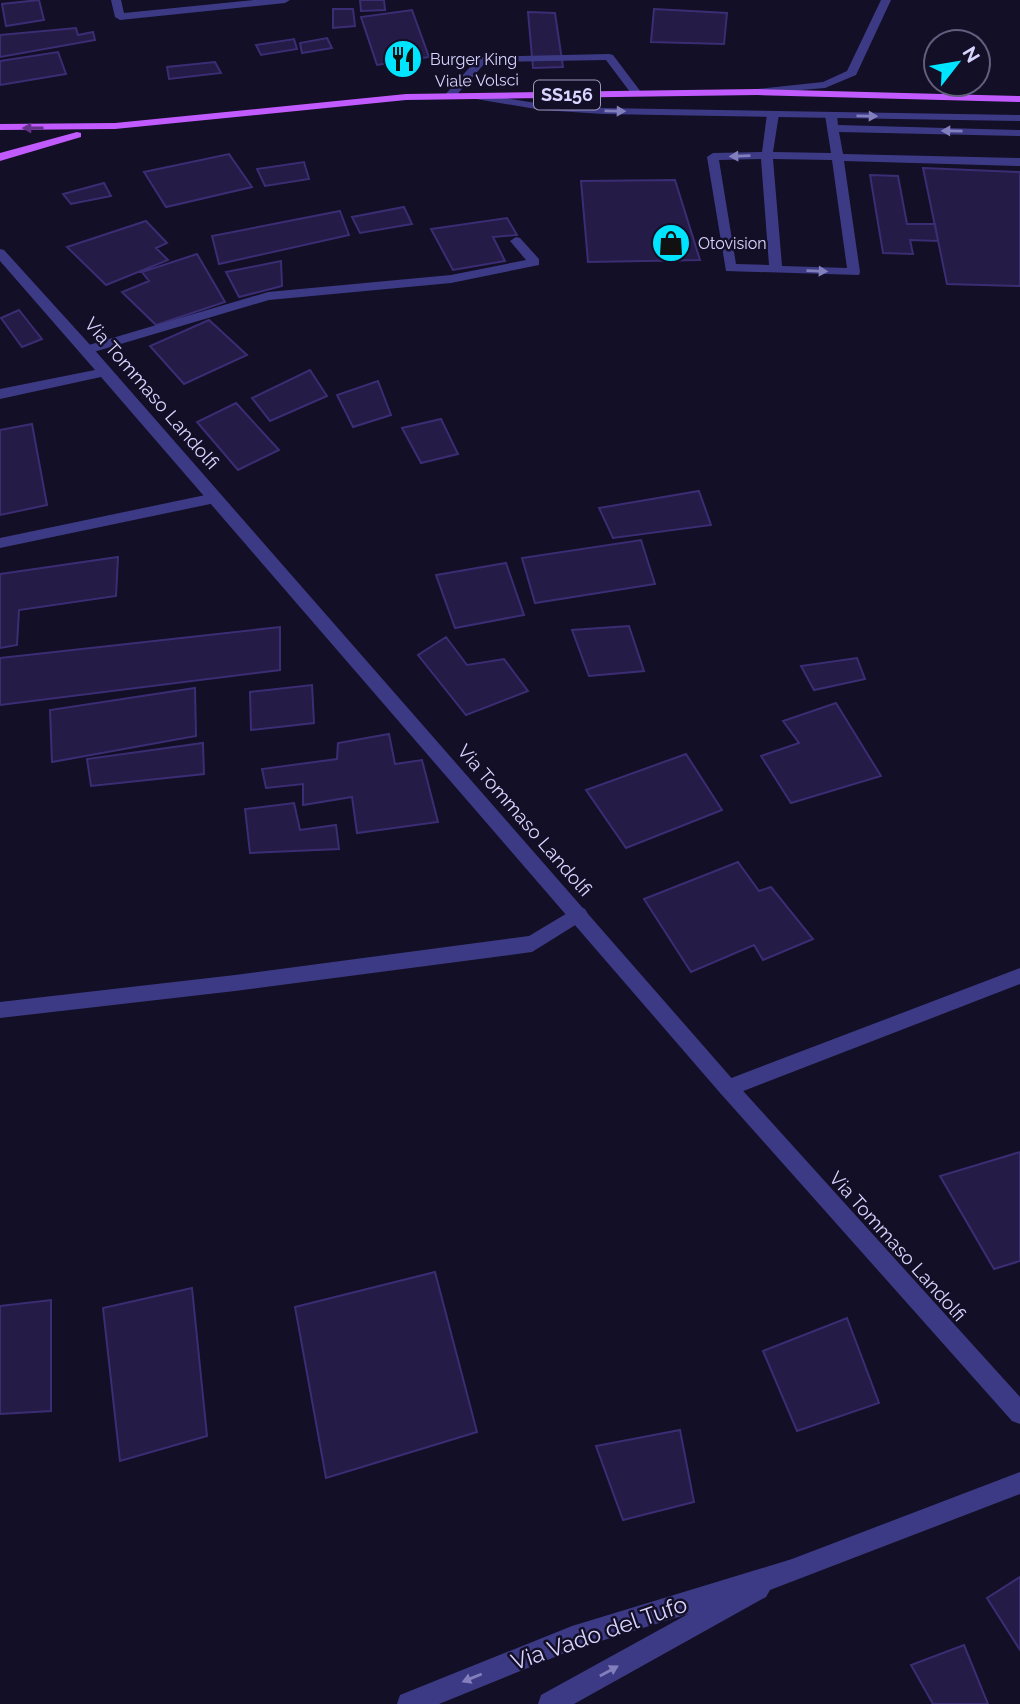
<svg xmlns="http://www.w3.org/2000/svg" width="1020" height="1704" font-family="Raleway,sans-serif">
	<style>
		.building { fill: #241b47; stroke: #3b2d73; stroke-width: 2 }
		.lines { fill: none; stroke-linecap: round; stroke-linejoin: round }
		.lane { fill: #3d3a85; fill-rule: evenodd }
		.street { fill: #3d3a85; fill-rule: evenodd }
		.primary { fill: #c25bff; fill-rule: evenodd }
		.oneway { fill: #837fbc }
		.oneway2 { fill: #623188 }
		.labels { text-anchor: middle; stroke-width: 5; stroke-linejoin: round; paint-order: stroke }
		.far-poi-label { font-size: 16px; fill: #d9d4ff; stroke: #130f26; text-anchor: start }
		.far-street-label { font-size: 16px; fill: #d9d4ff; stroke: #130f26 }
		.shield { fill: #130f26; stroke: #9e99be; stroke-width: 2 }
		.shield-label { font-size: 18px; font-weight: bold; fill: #d9d4ff }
		.street-label { font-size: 19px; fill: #d9d4ff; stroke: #130f26 }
		.near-street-label { font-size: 23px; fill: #d9d4ff; stroke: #130f26 }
	</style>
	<rect width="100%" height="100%" fill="#130f26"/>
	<!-- building -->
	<path class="building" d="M39 0 44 20 6 26 2 4Z
		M360 0H384L385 10 361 11Z
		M333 9H353L355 26 333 28Z
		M654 9 727 13 724 44 651 42Z
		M412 10 429 57 377 65 361 17Z
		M528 12 555 13 563 67 533 68Z
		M76 28 78 35 93 32 95 40 0 57V35Z
		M327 38 332 48 302 53 300 43Z
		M294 39 297 49 261 55 256 45Z
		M58 52 66 74 0 85V61Z
		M215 62 221 73 169 79 167 67Z
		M229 154 252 187 166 207 144 172Z
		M304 162 309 179 265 186 257 169Z
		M923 168 1020 172V286L947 284Z
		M870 175 898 176 907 224H935L938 241 910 240 913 254 883 253Z
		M675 180 700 260 588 262 581 181Z
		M104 183 111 196 71 204 63 194Z
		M404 207 412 224 360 233 352 217Z
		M340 211 349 235 219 264 212 236Z
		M507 218 517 235 493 237 505 261 453 270 431 229Z
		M146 221 167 243 156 248 168 260 106 285 67 247Z
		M197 254 225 302 156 325 122 292 149 281 142 272Z
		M281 261 282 286 239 297 226 272Z
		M19 310 42 339 22 347 1 318Z
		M209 320 247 355 184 384 150 346Z
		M310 370 327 396 270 421 252 398Z
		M378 381 391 415 353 427 337 395Z
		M236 403 279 450 238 470 197 422Z
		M441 419 458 454 421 463 402 428Z
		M32 424 47 505 0 515V430Z
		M699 491 711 525 613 538 599 508Z
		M641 540 655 584 535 603 522 558Z
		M118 557 116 596 19 610 17 645 0 648V574Z
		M506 563 524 615 455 628 436 575Z
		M629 626 644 671 589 676 572 630Z
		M280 627V670L0 705V658Z
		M446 637 467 665 504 659 528 691 466 715 418 655Z
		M857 658 865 679 814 690 801 666Z
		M312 685 314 723 251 730 250 692Z
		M195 688 196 736 52 762 50 710Z
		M836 703 881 776 791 803 761 756 799 743 783 721Z
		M389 734 395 764 422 760 438 822 357 833 352 797 303 805V784L266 788 262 769 337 759 338 743Z
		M203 743 204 774 91 786 87 759Z
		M686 754 722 810 626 848 586 790Z
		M294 803 300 830 336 825 339 849 250 853 245 809Z
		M738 862 759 891 771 887 813 939 763 960 754 945 691 972 644 899Z
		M1020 1152V1261L994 1269 940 1176Z
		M435 1272 477 1432 326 1478 295 1307Z
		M192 1288 207 1436 120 1461 103 1308Z
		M51 1300V1411L0 1414V1306Z
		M847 1318 879 1403 797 1431 763 1351Z
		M680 1430 694 1502 623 1520 596 1446Z
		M1020 1577V1650L987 1598Z
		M964 1645 988 1704H933L911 1665Z"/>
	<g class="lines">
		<!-- lane -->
		<path class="lane" d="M111 0H121L124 13 254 0H290L285 3 120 20 115 17Z
			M609 54 613 55 641 92V96H633L606 60 486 62 453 99 443 97 479 57Z
			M773 111 779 114 773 152 831 153 825 115 831 112 837 115 838 125 1020 130V136L839 132 843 154 1020 158V166L844 161 860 272 859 275 726 271 707 157 713 153 762 152 767 114ZM761 159 769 265 736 264 719 160ZM773 159 832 160 847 268 782 266Z
			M516 237 520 238 539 259V265L451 283 269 300 87 354 80 350 82 347 268 292 451 275 526 260 510 241Z
			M215 493 222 498 220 502 0 548V538Z
			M579 906 585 909 588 914 585 919 532 952 235 991 0 1018V1002L235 975 529 936Z
			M1020 968V984L728 1097 721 1094 718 1088 721 1082Z"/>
		<!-- street -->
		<path class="street" d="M881 0H891L856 75 825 88 753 94 751 92 757 89 823 82 847 71Z
			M474 93 542 104 603 108 1020 115V121L603 114 542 110 470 98 468 96Z
			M0 249 4 250 92 347 735 1082 1020 1397V1424L1012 1421 721 1094 101 377 0 399V389L95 370 0 261Z
			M1020 1472V1494L770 1590 766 1597 574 1704H538L541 1695 688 1614 572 1650 439 1704H397L400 1695 572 1626 792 1559Z"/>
		<!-- primary -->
		<path class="primary" d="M757 89 1020 96V102L757 95 406 100 115 129 0 130V124L115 123 406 94Z
			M77 132 81 133V137L0 161V153Z"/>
	</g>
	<!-- one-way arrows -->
	<defs><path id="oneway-solid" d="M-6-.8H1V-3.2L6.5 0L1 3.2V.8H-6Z" transform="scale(1.75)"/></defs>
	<g class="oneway">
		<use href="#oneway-solid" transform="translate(615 111) rotate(1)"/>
		<use href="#oneway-solid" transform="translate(867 116) rotate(1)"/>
		<use href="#oneway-solid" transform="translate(952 131) rotate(-179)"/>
		<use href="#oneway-solid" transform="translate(740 156) rotate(178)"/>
		<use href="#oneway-solid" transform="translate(817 271) rotate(2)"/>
		<use href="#oneway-solid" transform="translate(609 1671) rotate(-29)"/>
		<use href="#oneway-solid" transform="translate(472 1678) rotate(158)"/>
	</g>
	<use class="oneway2" href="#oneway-solid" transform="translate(33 128) rotate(-180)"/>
	<!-- icons -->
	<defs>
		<symbol id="restaurant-disc" viewBox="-11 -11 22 22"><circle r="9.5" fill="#00e5ff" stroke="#130f26"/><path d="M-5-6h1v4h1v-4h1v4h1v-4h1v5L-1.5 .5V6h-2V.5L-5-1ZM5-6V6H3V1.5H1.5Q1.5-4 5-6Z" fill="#111"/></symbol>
		<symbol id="shop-disc" viewBox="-11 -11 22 22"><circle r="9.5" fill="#00e5ff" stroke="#130f26"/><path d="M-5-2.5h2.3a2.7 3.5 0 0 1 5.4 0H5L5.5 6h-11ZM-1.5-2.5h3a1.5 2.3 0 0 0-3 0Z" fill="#111"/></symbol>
	</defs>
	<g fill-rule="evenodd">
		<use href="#restaurant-disc" x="381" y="37" width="44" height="44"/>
		<use href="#shop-disc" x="649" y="221" width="44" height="44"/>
	</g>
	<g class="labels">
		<!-- far-poi labels -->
		<g class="far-poi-label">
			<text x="430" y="65">Burger King</text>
			<text x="698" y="249">Otovision</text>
		</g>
		<!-- far-street labels -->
		<g class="far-street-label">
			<text transform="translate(477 80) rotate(-1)" y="6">Viale Volsci</text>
		</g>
		<!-- shield labels -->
		<rect class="shield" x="534" y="80.5" width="66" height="29" rx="5"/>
		<g class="shield-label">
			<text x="567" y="101">SS156</text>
		</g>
		<!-- street labels -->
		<g class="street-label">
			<text transform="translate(152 393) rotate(49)" y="7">Via Tommaso Landolfi</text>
			<text transform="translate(525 820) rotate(49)" y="7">Via Tommaso Landolfi</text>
			<text transform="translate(898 1246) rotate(48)" y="7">Via Tommaso Landolfi</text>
		</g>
		<!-- near-street labels -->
		<g class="near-street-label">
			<text transform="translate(599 1633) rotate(-19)" y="8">Via Vado del Tufo</text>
		</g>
	</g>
	<!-- north arrow -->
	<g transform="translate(957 63) rotate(59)"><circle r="33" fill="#130f26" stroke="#625e7d" stroke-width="2"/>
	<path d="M0-5L12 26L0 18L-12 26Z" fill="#00e5ff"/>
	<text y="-10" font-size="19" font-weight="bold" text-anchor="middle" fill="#d9d4ff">N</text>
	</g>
</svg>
